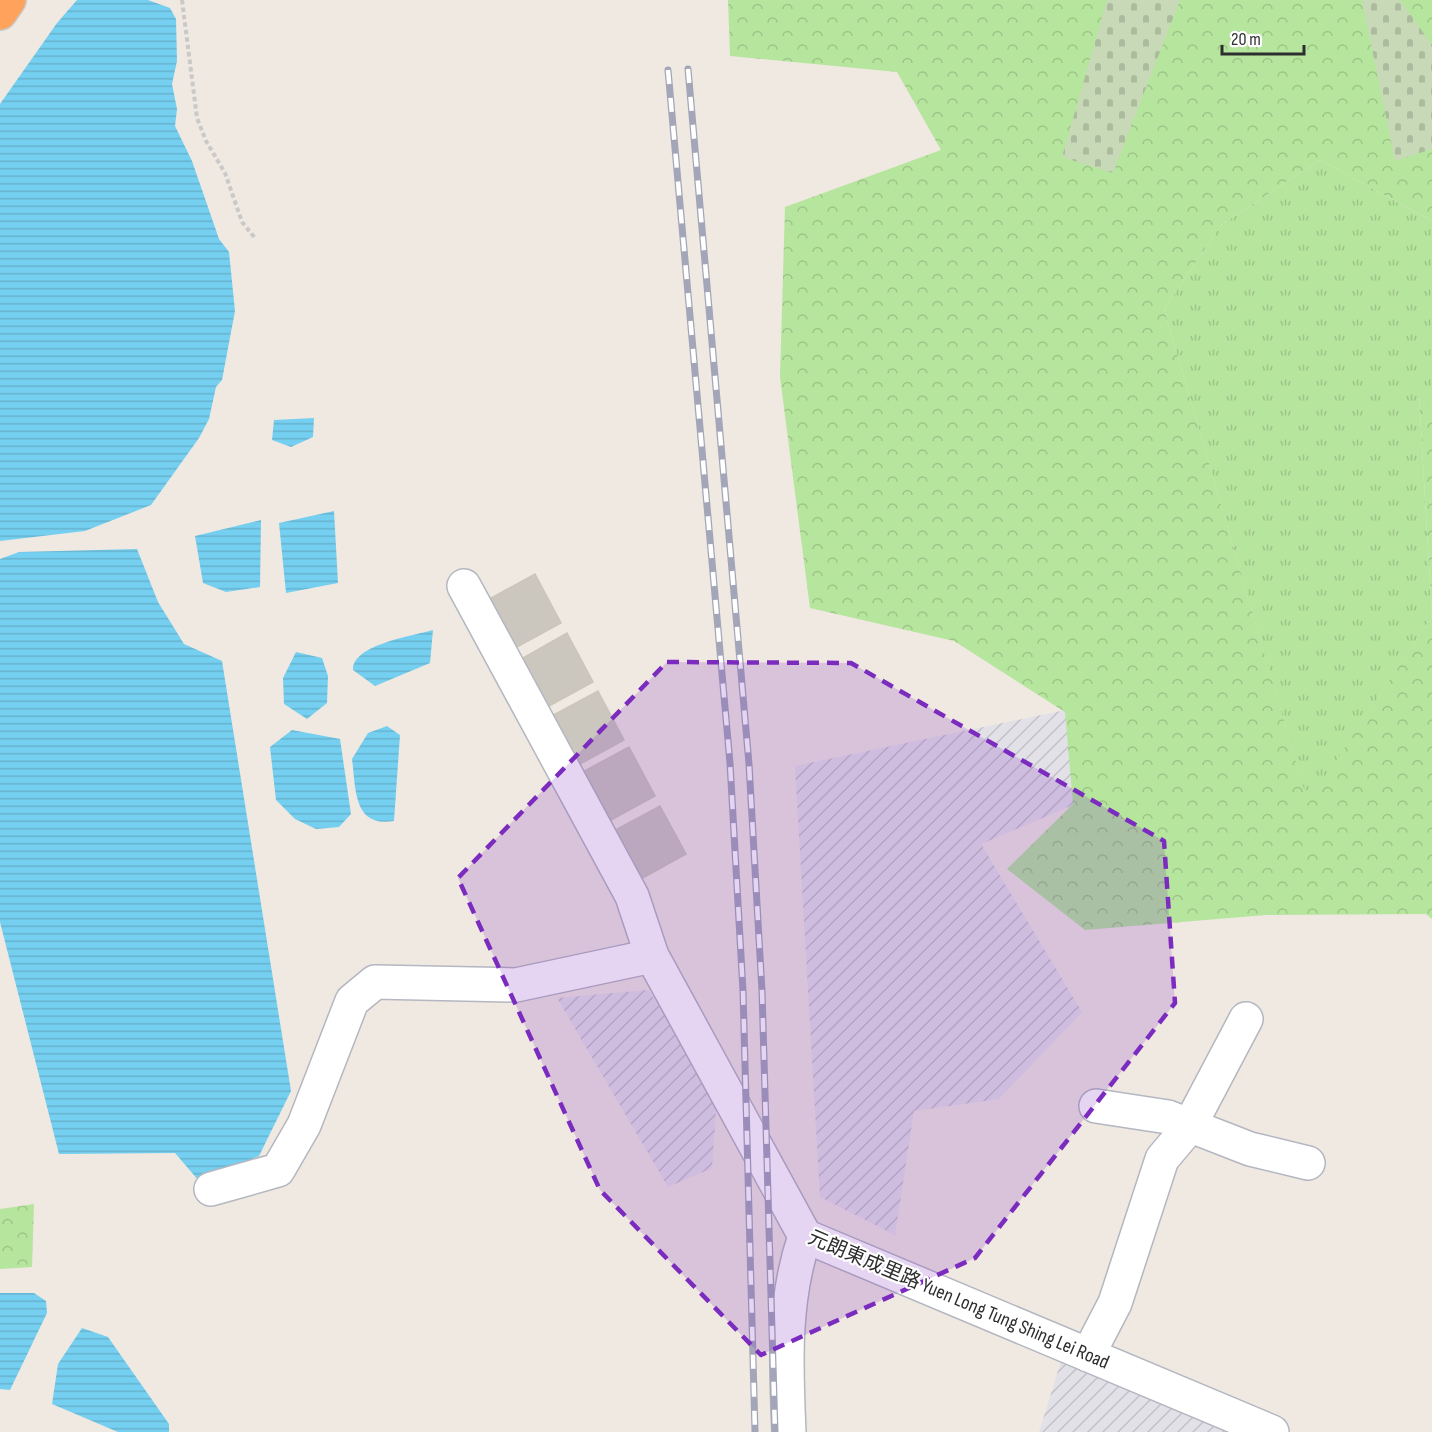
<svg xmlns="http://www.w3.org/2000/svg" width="1432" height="1432" font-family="'Sofia Sans Condensed','Noto Sans TC',sans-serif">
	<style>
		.industrial { fill: url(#industrial-furrows) }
		.grass { fill: url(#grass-tufts) }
		.forest { fill: url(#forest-crowns) }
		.cemetery { fill: url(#cemetery-stones) }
		.water { fill: url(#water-rules) }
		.building { fill: #cbc7bf; stroke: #cbc5ba; stroke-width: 1.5 }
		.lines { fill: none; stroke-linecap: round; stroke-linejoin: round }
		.minor-casing { stroke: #b4b7c1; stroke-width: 36 }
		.highway-casing { stroke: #c9c9c9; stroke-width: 36 }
		.path { stroke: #c9c9c9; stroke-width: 4; stroke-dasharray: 4.5 3; stroke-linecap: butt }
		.minor { stroke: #fff; stroke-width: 33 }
		.highway { stroke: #ffa35c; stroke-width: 33 }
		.rail-casing { stroke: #a3a6b8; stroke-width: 7 }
		.rail { stroke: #fff; stroke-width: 4.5; stroke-dasharray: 14; stroke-linecap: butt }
		.marked { fill: #7b2cbf; fill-opacity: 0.2; stroke: #7b2cbf; stroke-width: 4.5; stroke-dasharray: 12 8; stroke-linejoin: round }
		.labels { text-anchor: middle; stroke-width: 4.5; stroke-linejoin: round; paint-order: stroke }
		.street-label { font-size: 20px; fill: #2e2e2e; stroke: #fff }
	</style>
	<defs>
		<pattern id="industrial-furrows" width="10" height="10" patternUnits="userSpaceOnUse" patternTransform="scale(1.5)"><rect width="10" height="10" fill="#e3e1e8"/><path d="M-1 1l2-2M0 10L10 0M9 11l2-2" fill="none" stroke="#c3c1c7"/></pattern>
		<pattern id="grass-tufts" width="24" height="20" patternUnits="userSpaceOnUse" patternTransform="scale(1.5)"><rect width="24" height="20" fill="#b6e59e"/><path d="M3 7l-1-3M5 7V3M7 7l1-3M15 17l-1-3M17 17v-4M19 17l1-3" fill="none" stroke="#9dc588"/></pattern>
		<pattern id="forest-crowns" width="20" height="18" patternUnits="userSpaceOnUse" patternTransform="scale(1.5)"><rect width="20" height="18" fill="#b6e59e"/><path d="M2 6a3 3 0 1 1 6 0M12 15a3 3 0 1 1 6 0" fill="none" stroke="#9dc588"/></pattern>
		<pattern id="cemetery-stones" width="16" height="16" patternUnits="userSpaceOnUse" patternTransform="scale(1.5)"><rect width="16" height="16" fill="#c8d9b8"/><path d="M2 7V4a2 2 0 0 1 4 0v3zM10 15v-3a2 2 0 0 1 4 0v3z" fill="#acbb9e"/></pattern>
		<pattern id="water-rules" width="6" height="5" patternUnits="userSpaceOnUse" patternTransform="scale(1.5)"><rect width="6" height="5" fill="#75cff0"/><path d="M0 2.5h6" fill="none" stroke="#66b2ce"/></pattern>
	</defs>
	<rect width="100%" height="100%" fill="#efe9e1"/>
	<!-- industrial -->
	<path class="industrial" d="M1085 706 1094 796 981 844 1082 1012 999 1099 914 1111 895 1235 820 1197 795 766Z
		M648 990 717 1094 712 1168 668 1187 557 998Z
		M1061 1361 1207 1414 1249 1432H1039Z"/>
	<!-- grass -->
	<path class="grass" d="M1320 160 1432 221V403L1419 396 1432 616 1308 804 1164 309 1221 225Z"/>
	<!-- forest -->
	<path class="forest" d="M728 0H1432V221L1320 160 1221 225 1164 309 1308 803 1432 616 1419 395 1432 403V919L1426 914 1266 915 1085 930 1007 869 1073 804 1065 712 954 641 810 608 780 377 785 207 941 150 897 72 730 56Z
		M34 1204 32 1267 0 1269V1209Z"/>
	<!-- cemetery -->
	<path class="cemetery" d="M1107 0H1180L1113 173 1062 157Z
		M1362 0H1400L1432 45V149L1395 161Z"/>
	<!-- water -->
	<path class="water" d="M77 0H148L170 8 176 19 177 61 172 84 177 109 175 126 192 161 219 239 229 252 235 311 222 380 216 387 209 419 199 438 151 505 85 531 0 541V104L57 23Z
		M314 418 313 437 291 447 272 440 274 420Z
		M334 511 338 583 286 593 279 523Z
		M261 520 260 587 226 592 203 583 195 536Z
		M137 549 158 602 184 644 222 661 291 1091 259 1156 199 1181 175 1153 59 1154 0 922V559L19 552Z
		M433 630 430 663 375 686 353 670C352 645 412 636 433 630Z
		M296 652 322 658 328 676 327 703 307 719 284 704 283 678Z
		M387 726 400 735 394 821C353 828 356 789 352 759L368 733Z
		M292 730 340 739 351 814 339 827 316 829 295 819 276 800 270 747Z
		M0 1293H34L46 1301 47 1313 10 1390 0 1389Z
		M82 1328 108 1337 169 1424V1432H118L52 1404 58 1364Z"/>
	<!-- building -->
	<path class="building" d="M535 574 561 623 508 652 482 603Z
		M567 633 593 682 540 711 514 663Z
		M598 691 624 740 571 769 544 720Z
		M629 747 655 796 602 825 575 776Z
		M660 806 686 854 632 884 606 835Z"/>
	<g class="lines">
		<defs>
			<path id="minor" d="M464 586 632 896 652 956 805 1236 1272 1432
				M1096 1106 1168 1117 1250 1149 1308 1163
				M211 1189 278 1170 304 1125 352 1001 375 982 516 985 652 956
				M1088 1355 1115 1303 1162 1159 1189 1127 1246 1019
				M789 1432C786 1366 783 1300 805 1236"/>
			<path id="highway" d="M0 13 9 0"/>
		</defs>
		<!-- minor casing -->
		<use href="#minor" class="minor-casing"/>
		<!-- highway casing -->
		<use href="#highway" class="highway-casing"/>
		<!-- path -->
		<path class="path" d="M182 0 197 118 206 141 225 173 242 222 255 238"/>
		<!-- minor -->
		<use href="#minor" class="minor"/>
		<!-- highway -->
		<use href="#highway" class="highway"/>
		<defs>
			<path id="rail" d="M688 69 749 764 762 991 775 1432
				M668 70 730 763 743 991 755 1432"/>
		</defs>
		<!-- rail casing -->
		<use href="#rail" class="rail-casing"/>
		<!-- rail -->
		<use href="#rail" class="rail"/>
	</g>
	<!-- marked area -->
	<path class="marked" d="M667 662 851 663 1164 841 1175 1003 975 1258 761 1355 600 1190 458 878Z"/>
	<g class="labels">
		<!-- street labels -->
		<g class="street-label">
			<text transform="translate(959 1299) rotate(23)" y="7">元朗東成里路 Yuen Long Tung Shing Lei Road</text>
		</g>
	</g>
	<!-- scale -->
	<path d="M1222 45v9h82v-9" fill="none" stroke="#2e2e2e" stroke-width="3"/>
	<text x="1231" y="45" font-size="18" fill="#2e2e2e" stroke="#ffffff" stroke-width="4.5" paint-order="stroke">20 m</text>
</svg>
